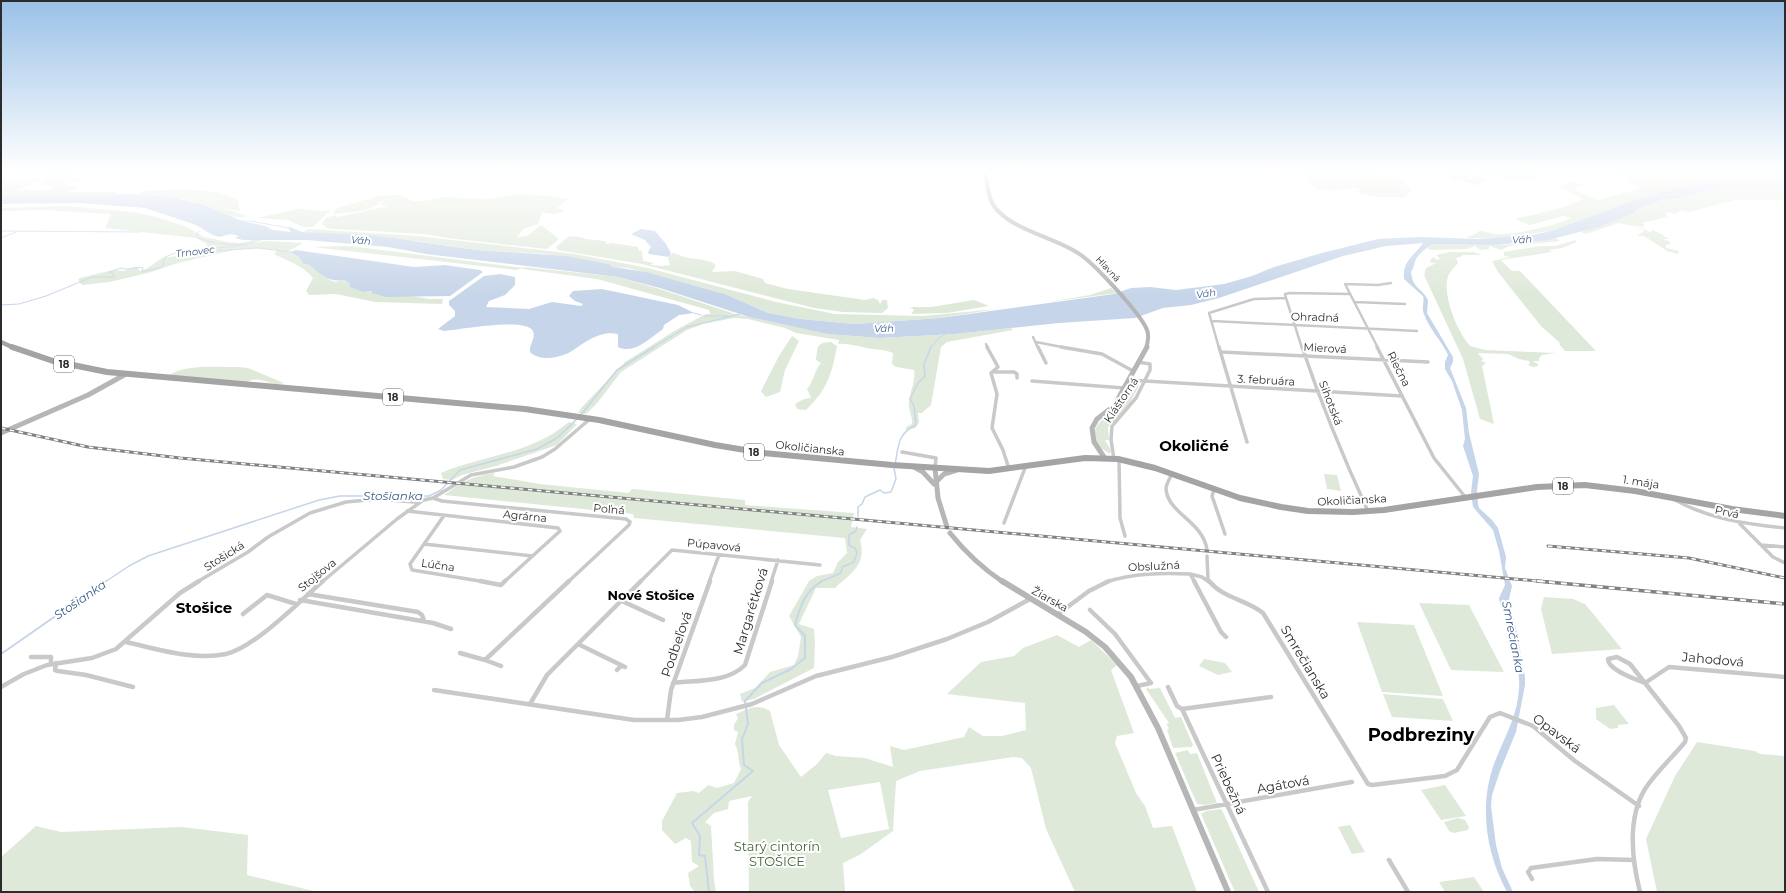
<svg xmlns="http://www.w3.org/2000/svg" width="1786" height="893" font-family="Montserrat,sans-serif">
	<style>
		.green { fill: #dfe9da; fill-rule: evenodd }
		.water { fill: #c6d5e9 }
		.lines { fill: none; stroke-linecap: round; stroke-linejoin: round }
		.stream-far2 { stroke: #c6d5e9; stroke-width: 1 }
		.stream-far1 { stroke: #c6d5e9; stroke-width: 1.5 }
		.stream { stroke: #c6d5e9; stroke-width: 2 }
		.street-far2 { stroke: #c9c9c9; stroke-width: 2.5 }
		.street-far1 { stroke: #c9c9c9; stroke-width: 3.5 }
		.street { stroke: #c9c9c9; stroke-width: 4.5 }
		.secondary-far2 { stroke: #b6b6b6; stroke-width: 4 }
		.secondary-far1 { stroke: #b6b6b6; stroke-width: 5 }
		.secondary { stroke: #b6b6b6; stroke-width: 6 }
		.primary-far1 { stroke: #a4a4a4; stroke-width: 4.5 }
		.primary { stroke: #a4a4a4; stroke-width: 6 }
		.highway { stroke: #939393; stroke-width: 5.5 }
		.rail-far1-casing { stroke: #818181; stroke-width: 3 }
		.rail-casing { stroke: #818181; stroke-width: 3.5 }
		.rail-far1 { stroke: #fff; stroke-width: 1.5; stroke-dasharray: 4.5; stroke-linecap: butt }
		.rail { stroke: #fff; stroke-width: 2; stroke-dasharray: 6; stroke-linecap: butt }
		.labels { text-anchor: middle; stroke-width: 4; stroke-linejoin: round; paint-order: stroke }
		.far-street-label { font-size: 9px; fill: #2c2c2c; stroke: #fff }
		.far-water-label { font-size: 10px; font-style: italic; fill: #3e608a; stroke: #fff }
		.shield { fill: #fff; stroke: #6b6b6b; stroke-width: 1 }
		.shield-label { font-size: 10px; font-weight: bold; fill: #2c2c2c }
		.street-label { font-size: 11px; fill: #2c2c2c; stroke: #fff }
		.water-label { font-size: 12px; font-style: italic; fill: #3e608a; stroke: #fff }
		.quarter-label { font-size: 13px; font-weight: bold; fill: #000; stroke: #fff }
		.near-street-label { font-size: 13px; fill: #2c2c2c; stroke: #fff }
		.near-park-label { font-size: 13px; fill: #48653c; stroke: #fff }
		.district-label { font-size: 15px; font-weight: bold; fill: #000; stroke: #fff }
		.near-district-label { font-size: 18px; font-weight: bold; fill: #000; stroke: #fff }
	</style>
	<rect width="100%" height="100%" fill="#fff"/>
	<!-- green -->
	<path class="green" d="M47 170H55L54 173 79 170 75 176 80 180 75 182 71 180 63 183 72 187 77 186 78 188 69 192H117V194L1 195V181L3 178 32 180 40 177 38 181 31 183 32 184 19 190H48L53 188V185H40L47 179 43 176 48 172Z
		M1270 170H1372L1377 175 1399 176 1411 191 1405 197H1379L1357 193 1360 190 1356 188 1337 190 1315 189 1304 171Z
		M1613 170H1733L1785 173V180L1743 179 1681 186 1634 200 1554 230 1505 238H1469L1467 237 1476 234 1479 231C1484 231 1489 233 1494 234 1511 236 1556 226 1571 218L1563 216 1530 225 1515 219 1561 208 1583 199 1560 188 1562 183H1569L1571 181 1585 185H1580L1574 190 1599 200 1641 188 1630 183Z
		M1765 185 1785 186V200H1734L1689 212 1682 210 1675 214 1668 212 1666 213 1667 217 1643 223 1644 225 1643 227C1634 225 1628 226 1619 223L1586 234 1581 232 1630 215 1640 208 1664 199H1678L1696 193 1731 187Z
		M152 190C179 190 214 186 238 200L240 211 223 208 247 216C229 222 208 205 191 201 174 196 157 196 139 194L140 192Z
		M518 194 550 196 568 199 557 208 564 210 563 212 552 214 542 212 538 224 523 229 517 237 527 236 541 225 559 239 547 249 447 238 425 234 332 229 327 228 322 224 326 218 335 215 337 217 389 206 380 205 384 201H382C369 213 350 212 333 214L337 208 379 196 389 195H400L413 201H422L441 197 489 199Z
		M66 206 134 212 153 216 187 227 204 237 228 242 245 244 267 241 303 243 287 252 295 253 330 280 335 282 345 280 350 284 349 287 363 292 373 291 430 299H443L442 304 375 302 336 294 309 295 306 291 313 278C303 265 287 261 274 254L278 250 256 248 234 250 178 263 148 273 109 282 82 285 78 280 80 278 113 270 124 271 133 267 138 268 140 271 146 269 162 258 206 252 207 250 191 252 206 247 207 244 196 238 105 228 111 214 43 210 1 211V208Z
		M298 209 324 211 331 209 313 227H303L288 220 257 218Z
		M1639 227 1650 232 1653 230 1665 236H1663L1670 239H1663L1669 241 1671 244 1666 245V248L1679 251 1678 254 1667 251 1644 236H1637L1644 231Z
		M308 229 417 236 575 254 648 268 776 302 835 314 923 316 997 309 940 318 854 324 801 319 768 313 725 294 697 286 628 268 613 267 609 264 547 254 477 250 423 242 303 232Z
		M573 236 584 238 585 239 605 241 607 244 612 243 638 247V250L642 251 643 261 654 263 650 265 662 266 670 265 668 258 672 253C677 253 680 256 685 257 696 260 706 258 716 265L712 272 735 271 763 279 765 283 788 289 865 300 873 298 878 300 880 304 882 300H887L888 308 882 313 843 312 814 308 642 264 558 250 556 247 568 237Z
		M1555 238 1560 241 1509 246 1501 250 1489 246V249L1480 250 1475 246 1467 249 1431 250 1427 248 1434 244 1495 245 1521 244Z
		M1575 240 1577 242 1562 248 1549 250 1552 252 1501 260 1512 271H1520L1596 351H1565L1559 344 1560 343 1541 326 1498 272 1492 261 1511 257 1504 256V252L1540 246H1555Z
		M350 246 523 268 517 270 313 247Z
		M1450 252H1473L1482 255H1462L1463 256 1456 258 1458 263C1455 267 1450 271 1448 276 1442 295 1457 331 1470 346L1485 350 1556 353 1542 355 1539 358V361H1533L1538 364V366L1533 367 1528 365 1530 363 1529 361 1519 359 1508 354 1478 353 1483 359 1481 361 1486 363 1482 366 1494 424 1480 419 1463 359 1424 275 1426 268 1436 263H1430L1431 259 1433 257 1437 260 1440 259 1436 255Z
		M524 267 618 277 660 289 735 314 828 334 880 338 955 334 1011 328 1013 330 947 342 941 347 931 405 922 413H918L919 422 915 428 906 430V427L912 424C913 416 908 410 909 402 910 391 916 381 914 370L896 367 892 364 893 353C884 349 876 350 867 348 857 346 848 343 838 344L839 340 796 333 785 328 748 319 734 318 703 324 687 330 621 372 598 402 586 414 578 413 582 407 625 362 676 330 706 314H710L709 310 597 279 522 269Z
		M1111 288 1117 293 1048 302 1090 295Z
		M974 300 989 306 947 313 911 314 914 310 910 307H931Z
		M792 336 799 341 785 370 780 392 766 397 761 391 779 356Z
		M831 342 837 346C832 374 827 390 806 410L797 409 795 404 804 399 811 398 807 389C814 381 814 371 821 363L816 360C818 346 816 343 831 342Z
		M238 367 248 368 284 383C271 388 259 373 246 383L169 375C186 364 218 367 238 367Z
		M1132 382 1138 383 1139 386 1129 404 1113 423H1110L1108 428 1109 440H1105L1111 450 1110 454C1074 434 1106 420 1118 403 1123 397 1125 386 1132 382Z
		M569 422 577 424 557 445 496 466 462 475 452 480 443 479 441 473C476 458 515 455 549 436 556 432 562 427 569 422Z
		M495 473 493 476 540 484 629 493 632 489 745 500V505L854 513 851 527 867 529 860 540C867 565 852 572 835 588H816L799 624 814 629 815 645 814 668 754 699 742 702 740 694 755 688 770 672 794 665 798 656 801 637 789 616 809 581 817 576 833 573 838 562 847 553 845 538 634 518 633 514 444 495C462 482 472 476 495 473Z
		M1324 474 1337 475 1341 491 1327 489Z
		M1544 597 1573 599 1585 604 1622 649 1552 654 1541 609Z
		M1419 603 1469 605 1504 672 1451 670Z
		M1357 622 1414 625 1443 696 1382 692Z
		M1057 635 1079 647 1091 640 1117 665 1111 670 1134 733 1117 736 1115 743 1136 793 1145 806 1153 828 1172 826 1197 892H1075L1046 829 1031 768 1022 758 1013 757 920 771 896 781 893 831 861 854 843 863 845 892H749L748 802 752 796 729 801 728 809 714 813 705 822 711 826 714 880 716 892H695L690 886 688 873 699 866 692 862 691 841 686 838 675 844 662 830V821L677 793 693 791 699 793 708 785 717 788 734 783 741 769C737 760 740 753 735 744L738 732 734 730V725L738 718 736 714C749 709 757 703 770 711L779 745 801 777 817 764 826 753 836 756 865 758 893 767 890 746 904 750 964 737 969 727 983 736H1002L1026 730 1025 703 947 694 981 662 1014 656 1023 648ZM880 782 889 829 841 838 828 790Z
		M1204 659 1225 663 1232 672 1218 675 1199 666Z
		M1148 687 1149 689 1160 688 1175 718 1181 717 1193 745 1192 747 1173 748 1167 730 1169 728 1166 724 1169 723 1146 689Z
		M1383 694 1443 699 1453 721 1392 717Z
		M1614 705 1629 724 1618 725V728L1610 729 1596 719V708Z
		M1697 742 1755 751 1760 754 1785 756V892H1657L1646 839 1675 776Z
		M1188 750 1190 754 1197 753 1217 803 1204 805 1197 804 1175 753Z
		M1445 785 1466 816 1441 820 1421 790Z
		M1220 809 1222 810 1259 892H1235L1201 814 1206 811Z
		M1458 818 1465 820 1469 827 1468 830 1454 833 1449 831 1444 822Z
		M1350 825 1365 852 1352 854 1338 827Z
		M36 826 61 832 182 827 248 835 247 875 318 892H1V857Z
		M1474 877 1484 892H1445L1439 882Z"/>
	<!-- water -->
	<path class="water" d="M1480 170 1536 172 1537 179H1505L1504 177C1495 176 1486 179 1480 170Z
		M1455 171 1471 174 1465 179 1468 181 1475 175 1488 178 1477 185 1451 178Z
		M1743 179 1785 180V186L1765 185 1731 187 1696 193 1678 199H1664L1640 208 1630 215 1599 227 1548 240 1495 245 1434 244C1429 245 1418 255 1416 259 1414 264 1414 268 1411 272 1413 289 1421 287 1428 300L1427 313 1453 357V362L1450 368 1466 408 1469 433 1479 474 1477 490 1478 504 1479 508 1492 520 1498 528 1506 557 1505 568 1512 586 1508 604 1516 628 1525 677V685L1516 732 1500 771 1492 795 1491 806 1496 845 1502 868 1513 892H1507C1484 849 1478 799 1498 754 1507 733 1518 712 1519 688 1521 667 1508 623 1500 603L1499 598 1505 585 1499 551 1493 530 1473 507 1471 493 1473 476 1463 446 1465 439 1462 410 1452 381 1445 369V362L1448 355C1442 341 1429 329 1424 314 1421 307 1425 302 1423 296L1404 279C1402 261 1414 256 1423 243L1386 246 1343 256 1219 298 1191 305 1163 308 1135 318 1059 323 955 334 880 338 827 334 749 317 660 288 618 277 426 254 388 247 307 240H243L235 238 239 236 231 234 219 237 213 235 196 225 145 208 81 203 1 204V195L133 194 173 197 204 205 242 221 265 226 273 230 291 232 288 228 290 227 302 232 370 235 477 250 567 256 609 264 613 267 646 272 725 294 768 313 801 319 854 324 940 318 1114 294 1131 288 1150 287 1176 290 1224 284 1252 276 1274 267 1322 253 1378 239 1420 237 1479 239 1533 235 1554 230 1634 200 1681 186Z
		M641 229 655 231 666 244 671 253 669 257 649 254 648 252 651 247 645 240 631 234Z
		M296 250 414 267 445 265 480 270 483 272 450 296 386 297 372 293V291L363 292 349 287 350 284 345 280C328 283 321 274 308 264H304L298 256 290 252Z
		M500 274 515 277V285L505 295 489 301 486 307 529 309 552 302 581 306 583 304 575 301 569 296 573 291 602 289 678 305 694 313 679 315 664 325 663 329C650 338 634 355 618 347V334C612 333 606 333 600 335 578 342 574 357 547 358 541 358 534 356 530 352 529 344 536 339 533 331 526 317 459 330 444 331L438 329 455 316V311L449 305V301L484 276Z"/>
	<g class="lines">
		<!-- stream-far2 -->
		<path class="stream-far2" d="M56 170 54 174 59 186 58 195
			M1665 170 1699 183
			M1477 185H1483
			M240 221H250L289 228
			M1 231 140 232
			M200 231 196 235 198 238C217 244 236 248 255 240
			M1 238 16 232
			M186 253 258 248 291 252
			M1 305 19 304 46 296 92 277H114V274L109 272 121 268C128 271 135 266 143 268L142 272 162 267 165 257 175 253 244 245 264 239
			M694 313 701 315
			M704 316H728
			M652 348 687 327 740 314
			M930 348 939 338 947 333"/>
		<!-- stream-far1 -->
		<path class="stream-far1" d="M580 416 617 370 654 347
			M895 464C899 445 897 434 916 425L914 406 910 399 918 383 925 376 924 364 931 347
			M858 517V507L862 504 865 497 880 490 884 493 891 492 896 479 894 468
			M105 582 129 566 148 556 319 500 340 496H429L441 490 460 470 537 449 557 438 577 419
			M820 582 841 573 842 567 854 562 857 553 855 548 849 545V535L856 531 857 527"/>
		<!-- stream -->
		<path class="stream" d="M1 654 106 581
			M709 892 705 856 699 855 700 836 692 823 753 771 744 765 742 739 748 724 745 701 762 683 791 669 805 658V636L795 625C800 607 804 592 822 581"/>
		<!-- street-far2 -->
		<path class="street-far2" d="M61 172 63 170
			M1286 298 1302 348
			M1286 298 1285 294 1290 293 1350 294
			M1354 302 1405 304
			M1212 321 1417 331
			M1033 337 1038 348
			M1036 342 1067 348
			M986 344 988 348
			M1219 348 1209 313 1254 299 1286 298
			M1378 348 1345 284 1378 285 1391 283"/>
		<!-- street-far1 -->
		<path class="street-far1" d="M987 347 998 367 991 373 997 394 992 428 1003 450 1009 469
			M1038 347 1046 363
			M1061 347 1102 354 1133 371
			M1219 347 1247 442
			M1302 347C1321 403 1343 457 1368 511
			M1377 347 1434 458 1466 498
			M1221 352 1428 362
			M994 372H1014L1017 374V378
			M1128 380 1402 396
			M1032 381 1124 388
			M902 452 936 458 935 468
			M1114 459 1111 440 1112 426 1136 398 1150 370V364L1138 362
			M1119 459 1120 518 1125 536
			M1172 474C1170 478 1166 484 1166 489 1168 514 1203 521 1207 550
			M1214 490 1212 496 1225 534
			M433 498 442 501 626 519 630 522 629 525 568 582
			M1675 500C1710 519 1745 524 1785 528
			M407 511 558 528 560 531 504 582
			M443 517 410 564 412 570 486 582
			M1004 523 1025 468
			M1740 524 1773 557 1785 563
			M424 544 532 556
			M1761 545 1785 547
			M1207 556 1208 580
			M1190 574 1202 577 1209 582
			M197 582 248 552 268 537 310 513 346 502 378 499 414 502 433 498 471 475 514 467 542 457 555 449 591 418
			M322 582 397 519 422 501
			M640 582 672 550 820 565
			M709 582 719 555
			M771 582 778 560
			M1106 582C1134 573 1161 573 1190 574L1195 582"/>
		<!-- street -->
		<path class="street" d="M480 581 501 585 505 581
			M1194 581 1221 632 1226 637
			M1209 581C1224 599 1246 599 1263 613L1368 784 1372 785 1445 776 1457 770 1490 717 1500 713 1533 726 1575 761 1639 806
			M308 594 418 612 422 615 424 621
			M300 600 433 623 451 629
			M622 601 663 620
			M1090 610 1115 634 1151 683 1137 686
			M243 614 267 595 296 604
			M1058 614 1089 591 1109 581
			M126 642C157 649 194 661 226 654 254 648 300 601 323 581
			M578 644 625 667
			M460 653 485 660 569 581
			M31 657H51V664
			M485 660 501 666
			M56 663 55 670 58 671 86 675 133 687
			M617 670 621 666
			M673 683C697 680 727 683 745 665L772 581
			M1645 683 1669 667 1785 677
			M1 687 24 674 47 665 92 658 116 649 180 593 199 581
			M1168 687 1177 706 1182 709 1268 892
			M434 690 634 720H678L702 717 752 704 816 676 892 657 947 639 988 622 1030 599
			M530 704 547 675 641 581
			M1182 709 1271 697
			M667 720 671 690 710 581
			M1193 810 1352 782
			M1389 860 1408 892
			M1532 879 1528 872 1531 868 1597 859 1634 860
			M1640 892C1632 860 1627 819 1645 789 1656 772 1672 758 1685 742L1686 738 1679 726 1630 664 1617 657 1608 659C1608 670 1635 679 1645 683"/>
		<!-- secondary-far2 -->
		<path class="secondary-far2" d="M985 170C987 183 988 201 997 210 1018 232 1054 237 1078 253 1093 262 1141 314 1147 330 1149 334 1148 343 1146 348"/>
		<!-- secondary-far1 -->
		<path class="secondary-far1" d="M1 433 88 395 126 374
			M1104 457 1094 442 1092 428 1097 419 1114 406 1147 347
			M914 467 923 472 934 484
			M935 468 938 498 947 527
			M934 484 944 474 957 470
			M950 533C966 553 982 568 1003 582"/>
		<!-- secondary -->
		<path class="secondary" d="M1002 581 1086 632 1105 647 1131 677 1158 728 1228 892"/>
		<!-- primary-far1 -->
		<path class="primary-far1" d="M1 342 14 348"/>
		<!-- primary -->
		<path class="primary" d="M12 347 53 361 107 372 525 409 599 420 715 445 763 453 892 465 989 471 1085 458 1118 459 1155 468 1240 498 1281 507 1308 511 1353 512 1384 510 1537 487 1585 485 1635 491 1732 509 1785 516"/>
		<!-- highway -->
		<path class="highway" d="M1753 170 1785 172"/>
		<defs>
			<path id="rail-far1" d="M1 428 88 447 180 458 1548 582
				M1548 546 1689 558 1785 578"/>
			<path id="rail" d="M1537 581 1785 604"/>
		</defs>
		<!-- rail-far1 casing -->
		<use href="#rail-far1" class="rail-far1-casing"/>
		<!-- rail casing -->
		<use href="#rail" class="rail-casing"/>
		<!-- rail-far1 -->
		<use href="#rail-far1" class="rail-far1"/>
		<!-- rail -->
		<use href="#rail" class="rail"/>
	</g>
	<!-- sky -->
	<linearGradient id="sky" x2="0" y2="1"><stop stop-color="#9ac1e8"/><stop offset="0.58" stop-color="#fff"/><stop offset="1" stop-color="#fff" stop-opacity="0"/></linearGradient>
	<rect width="1786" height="295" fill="url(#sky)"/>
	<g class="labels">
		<!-- far-street labels -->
		<g class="far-street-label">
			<text transform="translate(1108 269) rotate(47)" y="3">Hlavná</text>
		</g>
		<!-- far-water labels -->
		<g class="far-water-label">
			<text transform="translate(1522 239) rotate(-3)" y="4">Váh</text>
			<text transform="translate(361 240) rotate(6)" y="4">Váh</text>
			<text transform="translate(195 251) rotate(-7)" y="4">Trnovec</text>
			<text transform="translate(1206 293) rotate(-9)" y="4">Váh</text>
			<text transform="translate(884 328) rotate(-2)" y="4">Váh</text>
		</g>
		<!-- shield labels -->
		<g class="shield">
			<rect x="54" y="356" width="20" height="16" rx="3"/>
			<rect x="383" y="389" width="20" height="16" rx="3"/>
			<rect x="744" y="444" width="20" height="16" rx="3"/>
			<rect x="1553" y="478" width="20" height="16" rx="3"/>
		</g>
		<g class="shield-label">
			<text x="64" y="368">18</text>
			<text x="393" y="401">18</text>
			<text x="754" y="456">18</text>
			<text x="1563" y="490">18</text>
		</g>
		<!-- street labels -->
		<g class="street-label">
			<text transform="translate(1315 317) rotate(2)" y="4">Ohradná</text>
			<text transform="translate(1325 348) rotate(3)" y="4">Mierová</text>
			<text transform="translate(1399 369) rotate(63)" y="4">Riečna</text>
			<text transform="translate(1266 380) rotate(3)" y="4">3. februára</text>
			<text transform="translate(1121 400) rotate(-56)" y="4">Kláštorná</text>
			<text transform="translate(1331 403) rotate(69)" y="4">Sihotská</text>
			<text transform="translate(810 448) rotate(6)" y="4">Okoličianska</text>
			<text transform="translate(1641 482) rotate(9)" y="4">1. mája</text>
			<text transform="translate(1352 500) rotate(-3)" y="4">Okoličianska</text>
			<text transform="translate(609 509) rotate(5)" y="4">Poľná</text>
			<text transform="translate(1727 512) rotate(12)" y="4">Prvá</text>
			<text transform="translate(525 516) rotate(6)" y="4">Agrárna</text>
			<text transform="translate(714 545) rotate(6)" y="4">Púpavová</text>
			<text transform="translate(224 556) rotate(-32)" y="4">Stošická</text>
			<text transform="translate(438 565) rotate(8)" y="4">Lúčna</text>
			<text transform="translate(1154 566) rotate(-3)" y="4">Obslužná</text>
			<text transform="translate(317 575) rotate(-39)" y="4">Stojšova</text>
			<text transform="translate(1050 599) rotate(29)" y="4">Žiarska</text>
		</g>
		<!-- water labels -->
		<g class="water-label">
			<text x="393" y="500">Stošianka</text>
			<text transform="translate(80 600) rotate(-34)" y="4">Stošianka</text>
			<text transform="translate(1513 637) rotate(79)" y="4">Smrečianka</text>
		</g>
		<!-- quarter labels -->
		<g class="quarter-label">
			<text x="651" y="600">Nové Stošice</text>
		</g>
		<!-- near-street labels -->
		<g class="near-street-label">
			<text transform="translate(750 611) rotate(-73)" y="5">Margarétková</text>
			<text transform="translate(676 644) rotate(-71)" y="5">Podbeľová</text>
			<text transform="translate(1713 659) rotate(5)" y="5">Jahodová</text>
			<text transform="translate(1306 662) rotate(59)" y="5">Smrečianska</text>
			<text transform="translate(1557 733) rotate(37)" y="5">Opavská</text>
			<text transform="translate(1229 784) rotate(65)" y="5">Priebežná</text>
			<text transform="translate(1283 784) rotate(-10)" y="5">Agátová</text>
		</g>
		<!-- near-park labels -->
		<g class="near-park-label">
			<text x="777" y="851">Starý cintorín<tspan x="777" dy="15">STOŠICE</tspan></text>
		</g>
		<!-- district labels -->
		<g class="district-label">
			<text x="1194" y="451">Okoličné</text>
			<text x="204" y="613">Stošice</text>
		</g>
		<!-- near-district labels -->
		<g class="near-district-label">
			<text x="1421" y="741">Podbreziny</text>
		</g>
	</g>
	<!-- border -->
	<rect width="1786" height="893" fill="none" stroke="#2c2c2c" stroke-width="4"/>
</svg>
